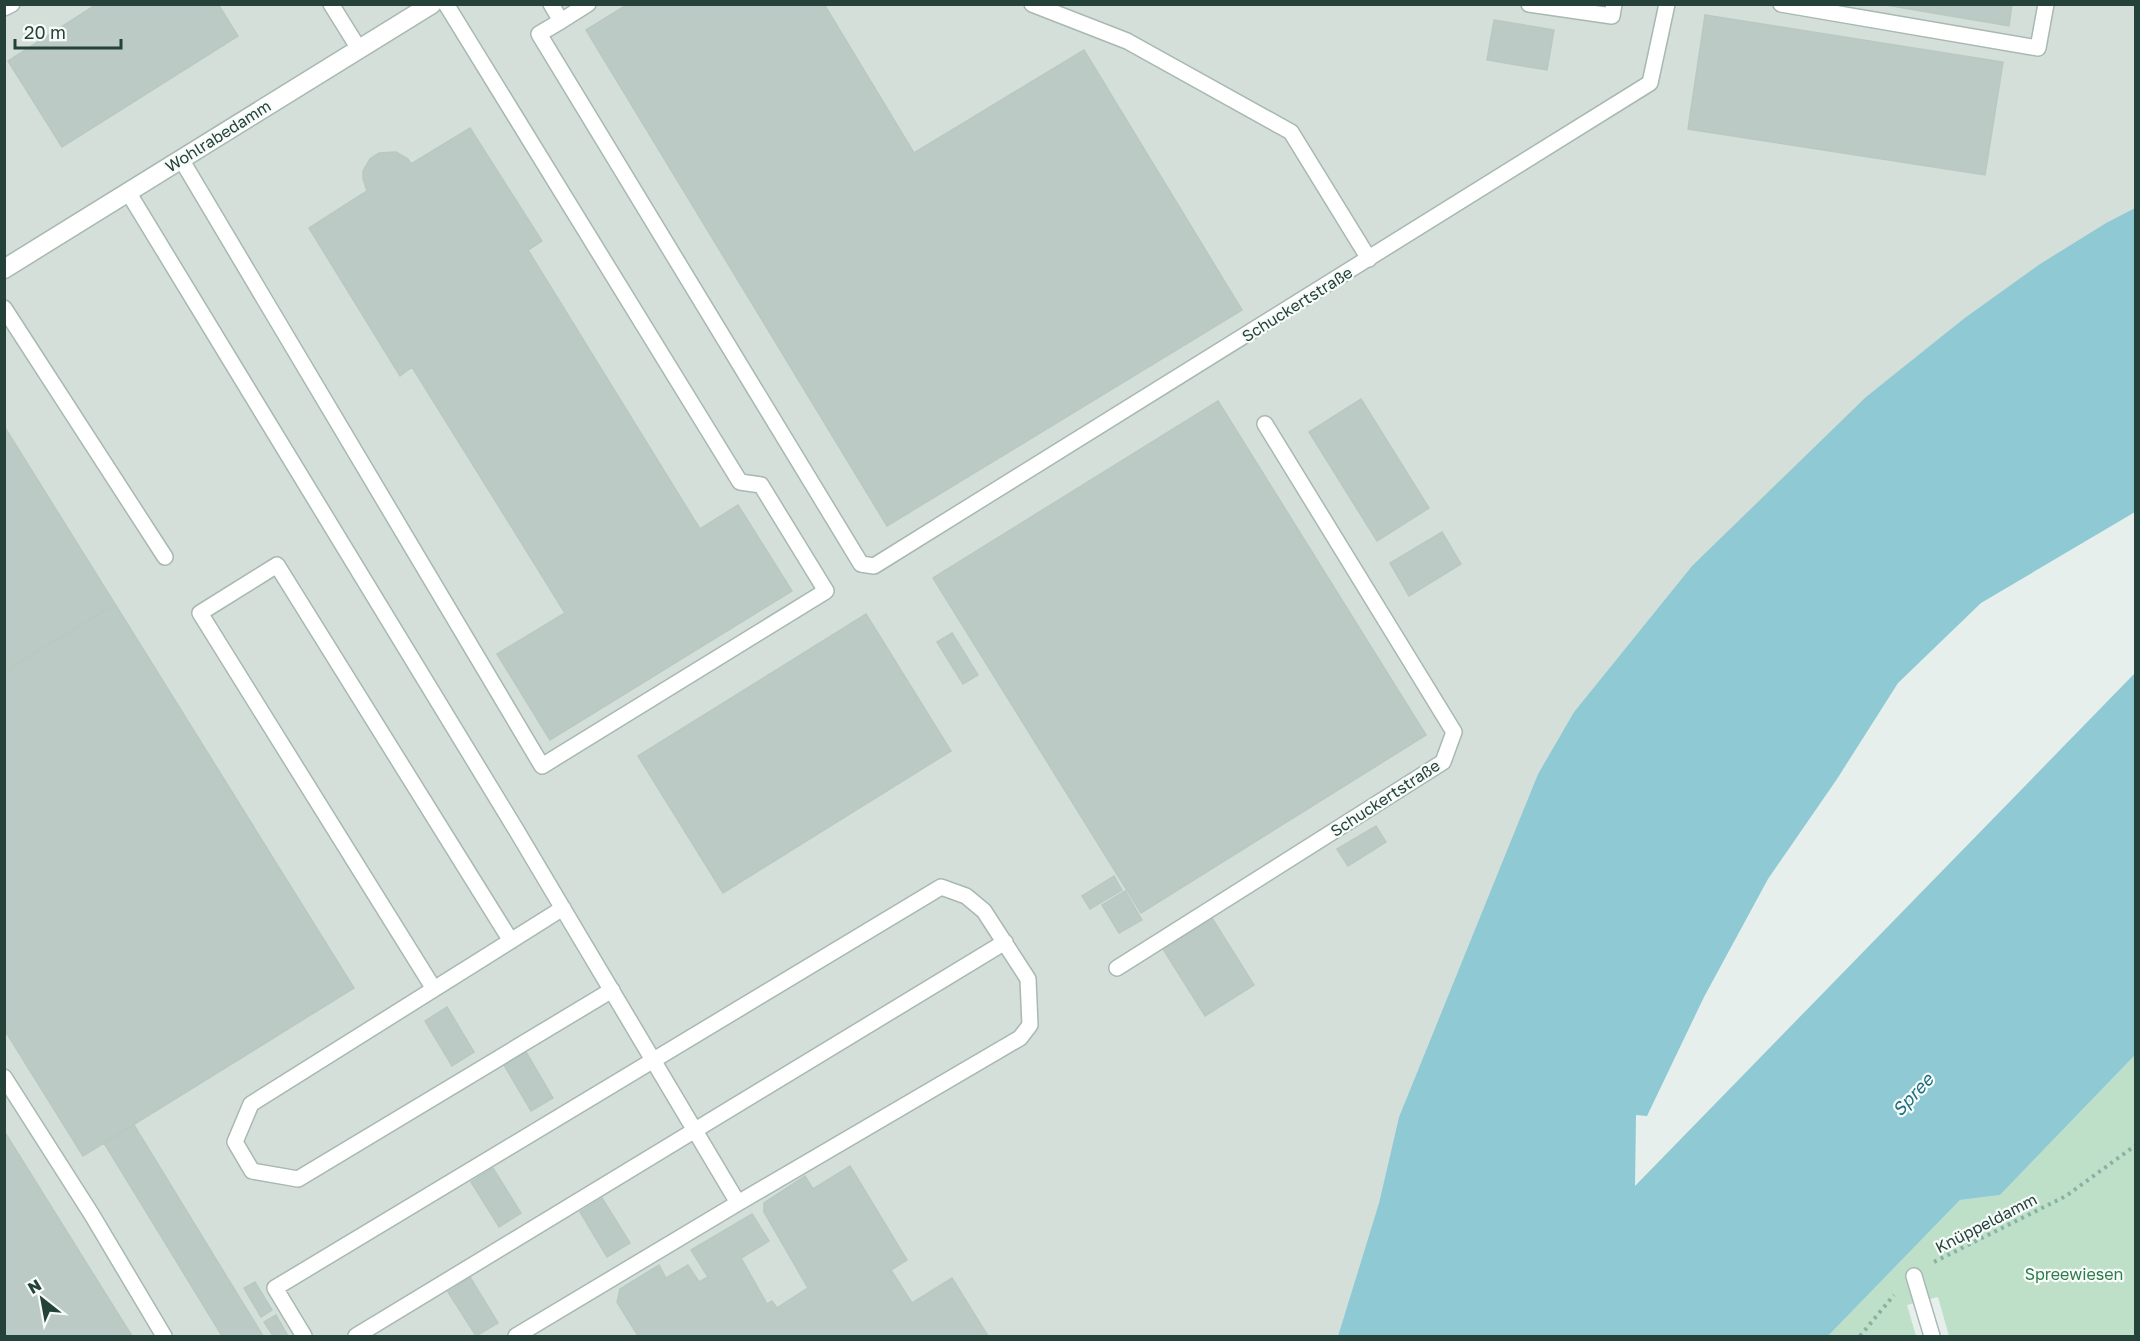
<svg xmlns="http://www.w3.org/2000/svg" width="2140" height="1341" font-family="'Golos Text',sans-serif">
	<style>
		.built { fill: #d4dfda }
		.green { fill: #bfe0c8 }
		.water { fill: #8ec9d4 }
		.building { fill: #bbcac4; stroke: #b8c9c2; stroke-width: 1.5 }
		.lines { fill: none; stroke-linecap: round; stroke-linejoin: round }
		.service-casing { stroke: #a8b8b2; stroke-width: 18 }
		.minor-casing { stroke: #a8b8b2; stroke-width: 21 }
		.path { stroke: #86b3a5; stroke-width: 4; stroke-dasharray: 3 4.5; stroke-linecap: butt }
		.service { stroke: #fff; stroke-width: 15 }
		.minor { stroke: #fff; stroke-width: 18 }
		.labels { text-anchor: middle; stroke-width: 4.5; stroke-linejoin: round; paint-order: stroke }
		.street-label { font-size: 16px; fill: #24423a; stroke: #f7fbf9 }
		.park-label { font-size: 16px; fill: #2d7a4b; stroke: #f7fbf9 }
		.water-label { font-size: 18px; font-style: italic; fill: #1c6f80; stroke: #f7fbf9 }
	</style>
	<rect width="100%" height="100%" fill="#e6efeb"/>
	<!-- built -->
	<path class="built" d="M5 5H2135V208L2106 223 2040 264 1966 317 1692 566 1574 712 1538 774 1399 1117 1379 1203 1338 1336H5Z"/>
	<!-- green -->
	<path class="green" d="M2135 1055V1336H1949L1938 1297 1907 1305 1916 1336H1828L1960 1200 2000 1195Z"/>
	<!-- water -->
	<path class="water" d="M2135 208V512L1981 603 1898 683 1837 779 1768 879 1704 997 1647 1116 1636 1115 1635 1186 2135 673V1055L2000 1195 1960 1200 1828 1336H1338L1379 1203 1399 1117 1538 774 1574 712 1692 566 1866 397 1966 317 2040 264 2106 223Z"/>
	<!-- building -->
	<path class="building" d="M97 4H218L238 36 62 147 8 61Z
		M628 4H824L914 153 1084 50 1242 310 887 526 586 30Z
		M1880 4H2012L2009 26Z
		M1705 15 2003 62 1985 175 1688 129Z
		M1494 20 1554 30 1547 70 1487 60Z
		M470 128 542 241 528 250 700 529 738 505 792 591 550 740 497 654 565 613 412 367 400 376 309 228 367 191 363 179V171L370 159 379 153 396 152 408 159 411 164Z
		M1361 399 1429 508 1377 541 1309 432Z
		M1218 401 1426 735 1141 913 933 578Z
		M4 426 115 604 4 672Z
		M1442 532 1461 564 1409 596 1390 563Z
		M115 604 354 988 83 1156 4 1029V672Z
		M866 614 951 751 723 893 638 756Z
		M952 633 978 675 963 684 937 642Z
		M1376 826 1386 842 1348 866 1337 849Z
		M1114 876 1122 890 1090 909 1082 896Z
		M1125 891 1142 920 1119 933 1102 905Z
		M1212 918 1254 985 1205 1016 1163 949Z
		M447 1007 474 1052 452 1066 425 1021Z
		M526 1052 553 1098 531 1111 504 1065Z
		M134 1125 263 1336H222L104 1143Z
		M4 1131 132 1336H4Z
		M850 1166 907 1260 891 1270 912 1303 952 1278 988 1336H638L617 1302 620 1289 659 1265 666 1278 688 1265 699 1282 708 1277 691 1250 752 1214 769 1241 741 1258 767 1304 772 1301 777 1308 808 1288 764 1212V1203L805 1176 813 1189Z
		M493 1168 521 1213 499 1227 471 1182Z
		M602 1198 630 1243 607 1257 580 1212Z
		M470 1277 498 1323 476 1336 448 1292Z
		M255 1282 272 1310 261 1317 244 1288Z
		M276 1315 288 1336H273L264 1322Z"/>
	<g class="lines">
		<defs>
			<path id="service" d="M331 4 359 49
				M551 4 561 21 588 4
				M1032 4 1127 41 1291 132 1369 259
				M1529 4 1612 16 1614 4
				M1781 4 2038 48 2046 4
				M4 8 12 4
				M561 21 539 34 861 564 874 566 1650 83 1667 4
				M181 159 542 766 826 591 761 485 740 482 446 4
				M128 192 515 828 738 1203
				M4 308 165 557
				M563 908 251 1104 235 1142 252 1171 298 1179 612 990
				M1117 968 1443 762 1454 732 1265 424
				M434 989 200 613 277 565 511 941
				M4 1077 92 1215 164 1336
				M1914 1276 1932 1336
				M304 1336 275 1288 941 887 966 896 984 911 1028 979 1030 1025 1020 1038 738 1203 516 1336
				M356 1336 1005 942"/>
			<path id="minor" d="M4 269 432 4"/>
		</defs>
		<!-- service casing -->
		<use href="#service" class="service-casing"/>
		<!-- minor casing -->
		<use href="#minor" class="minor-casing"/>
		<!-- path -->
		<path class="path" d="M1934 1262 2066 1196 2136 1145
			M1860 1336 1894 1295"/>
		<!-- service -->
		<use href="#service" class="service"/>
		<!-- minor -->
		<use href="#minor" class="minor"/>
	</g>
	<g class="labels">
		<!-- street labels -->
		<g class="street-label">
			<text transform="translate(218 136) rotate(-32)" y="6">Wohlrabedamm</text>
			<text transform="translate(1297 304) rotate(-32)" y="6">Schuckertstraße</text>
			<text transform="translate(1385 798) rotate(-33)" y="6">Schuckertstraße</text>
			<text transform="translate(1986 1223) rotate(-27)" y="6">Knüppeldamm</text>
		</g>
		<!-- park labels -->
		<g class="park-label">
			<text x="2074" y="1280">Spreewiesen</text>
		</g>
		<!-- water labels -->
		<g class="water-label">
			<text transform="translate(1913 1095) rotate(-47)" y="6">Spree</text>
		</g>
	</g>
	<!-- border -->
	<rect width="2140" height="1341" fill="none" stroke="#24423a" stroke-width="12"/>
	<!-- north arrow -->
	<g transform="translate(42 1299) rotate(329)" stroke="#f7fbf9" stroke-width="4.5" paint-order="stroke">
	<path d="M0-4.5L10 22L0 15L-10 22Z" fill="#24423a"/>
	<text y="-9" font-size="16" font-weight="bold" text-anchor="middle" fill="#24423a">N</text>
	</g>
	<!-- scale -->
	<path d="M15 39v9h106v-9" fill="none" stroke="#24423a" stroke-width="3"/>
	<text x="24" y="39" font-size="18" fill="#24423a" stroke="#f7fbf9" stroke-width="4.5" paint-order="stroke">20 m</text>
</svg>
